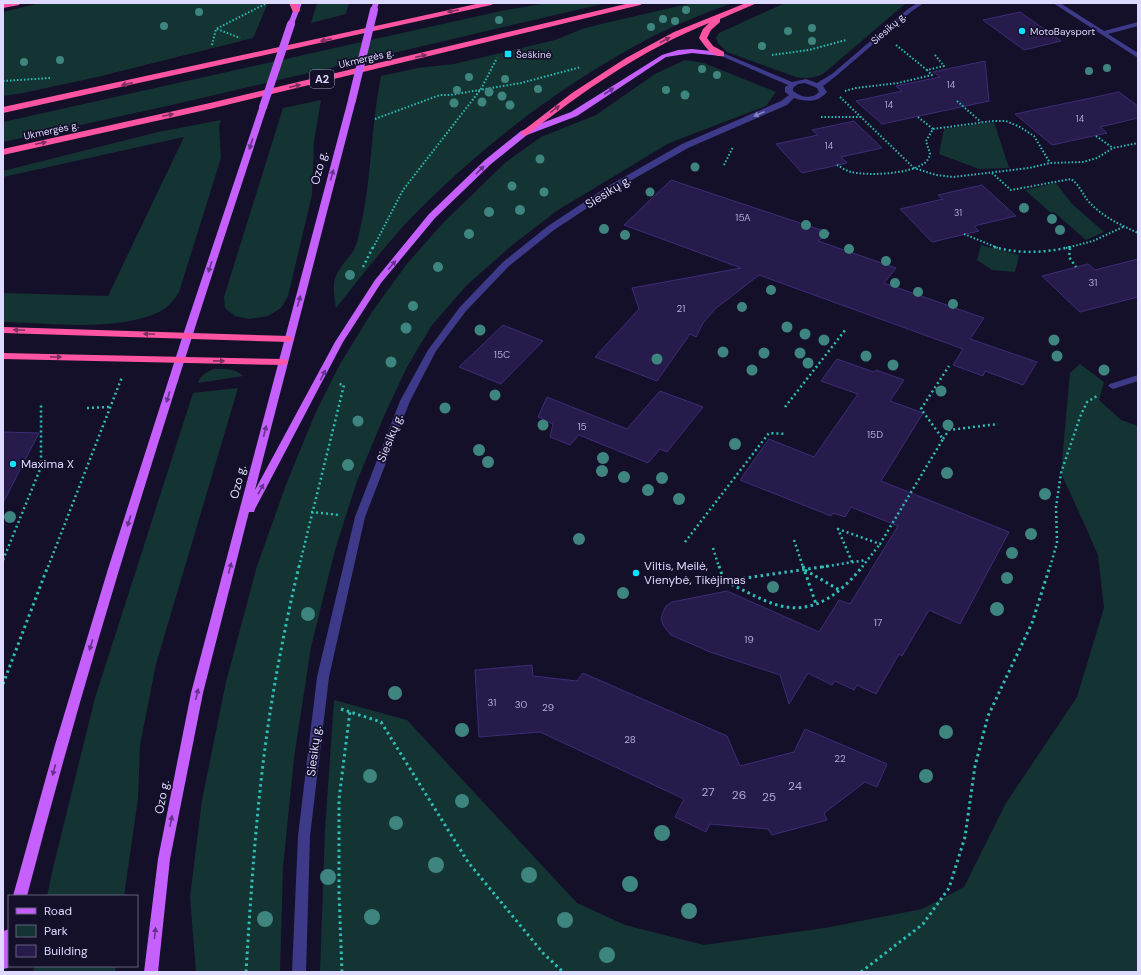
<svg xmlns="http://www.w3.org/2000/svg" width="1141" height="975" font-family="'DM Sans',sans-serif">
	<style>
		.green { fill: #133433 }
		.building { fill: #261b4b; stroke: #3c2d78 }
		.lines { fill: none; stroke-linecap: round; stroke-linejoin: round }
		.path-far2 { stroke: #2dbfb7; stroke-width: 2; stroke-dasharray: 1.5 2; stroke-linecap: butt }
		.path-far1 { stroke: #2dbfb7; stroke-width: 2.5; stroke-dasharray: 2 3; stroke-linecap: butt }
		.path { stroke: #2dbfb7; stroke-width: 3; stroke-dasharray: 2.5 3.5; stroke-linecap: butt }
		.street { fill: #3e3a8a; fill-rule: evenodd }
		.primary { fill: #c560ff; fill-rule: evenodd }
		.highway { fill: #ff54a4; fill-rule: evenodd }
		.primary-bridge { stroke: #c560ff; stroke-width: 8 }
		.tree { fill: #3e847f }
		.oneway { fill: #7e2f61 }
		.oneway2 { fill: #64348a }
		.oneway3 { fill: #8682bf }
		.poi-dot { fill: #05e3ff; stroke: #15102a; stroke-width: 1.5 }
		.labels { text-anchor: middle; stroke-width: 3.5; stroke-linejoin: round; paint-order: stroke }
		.far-number-label { font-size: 9px; fill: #afaad2 }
		.far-street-label { font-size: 10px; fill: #ddd9ff; stroke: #15102a }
		.far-poi-label { font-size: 10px; fill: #ddd9ff; stroke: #15102a; text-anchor: start }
		.number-label { font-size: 10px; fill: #afaad2 }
		.shield { fill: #15102a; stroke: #a19dbf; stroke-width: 1 }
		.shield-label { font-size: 11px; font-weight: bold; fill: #ddd9ff }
		.street-label { font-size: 12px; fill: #ddd9ff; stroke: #15102a }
		.poi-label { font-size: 12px; fill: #ddd9ff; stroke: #15102a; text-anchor: start }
		.near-number-label { font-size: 12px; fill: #afaad2 }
	</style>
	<rect width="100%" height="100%" fill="#15102a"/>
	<!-- green -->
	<path class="green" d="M40 3H268L253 38 97 77 23 93 3 96V12Z
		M317 3H349L346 14 311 23Z
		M548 3H606L176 104 3 142V122L501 11Z
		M692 3H732C703 14 674 25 646 40 567 82 492 138 428 201 394 233 365 272 336 308 335 301 333 292 334 284 335 267 353 258 357 242 372 188 370 131 381 76L418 68 454 64 555 40 582 29 597 25Z
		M785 3H906L823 74C814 78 806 79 796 77L727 52 718 43 716 38 719 33Z
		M685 60 704 63 776 92 766 106 669 143 558 210 511 246 466 286 432 325 407 367 384 416 357 481 335 550 311 647 294 758 283 867 280 972H196L190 897 202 800 226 682 257 566 287 482 316 412 340 364 372 312 406 265 443 223 506 162 541 137 596 115 655 74Z
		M321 100 314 141 312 195 288 296 281 308 268 316 249 319 235 316 225 308 224 297 283 108Z
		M221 120 219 127 221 158 179 292C174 300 168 308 159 312 117 332 49 323 3 322V293L108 296 184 137 3 177V171L158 132Z
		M994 122 1009 168 979 169 939 154 944 129Z
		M1056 183 1072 204 1104 232 1086 240 1054 212 1051 213 1025 190Z
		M981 245 1019 255 1015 272 992 270 977 260Z
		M1080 364 1104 382 1099 400 1121 420 1138 426V972H320L325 830 334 700 407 720 577 903 625 925 704 945 825 928 922 909 964 887 1006 803 1077 697 1104 608 1098 555 1083 521 1061 473 1070 373Z
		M214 369C225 369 235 368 243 376L198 383C200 375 207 372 214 369Z
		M238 388 156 664 140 745 138 799 124 896H47L53 868 95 698 193 393Z
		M34 966H116L115 972H33Z"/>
	<!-- building -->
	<path class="building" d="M1020 12 1061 41 1024 50 983 20Z
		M985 61 989 101 882 124 856 101 902 91 896 86 940 77 933 72Z
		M1119 92 1138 106V118L1100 127 1107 133 1052 145 1015 114Z
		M854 121 882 148 841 157 847 163 802 173 776 144 818 135 812 130Z
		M671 180 830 233 818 241 896 268 884 283 984 318 970 339 1037 362 1023 385 985 371 983 376 953 365 963 349 759 275 715 309 703 323 696 337 690 334 657 381 595 357 639 309 632 288 741 268 624 225Z
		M982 185 1016 216 974 226 979 231 932 242 900 209 943 199 938 195Z
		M1138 259V297L1080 312 1042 276 1088 264 1095 270Z
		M503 325 543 341 501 384 459 367Z
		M837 359 874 372 876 370 904 380 890 401 923 413 881 481 1009 532 960 624 929 610 902 656 899 654 876 694 857 685 854 690 835 681 832 685 808 673 789 704 780 675 710 652 671 635 663 625 661 618 663 612 666 606 672 602 727 591 819 632 839 600 850 604 898 526 851 507 845 517 833 513 831 516 740 480 769 439 814 457 858 394 821 381Z
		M660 391 703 407 667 452 660 449 648 463 579 435 570 445 550 437 553 424 538 417 547 397 627 429Z
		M3 432 39 433 3 503Z
		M532 665 533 676 577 681 583 673 727 736 740 766 794 752 805 729 887 764 877 787 865 782 824 813 827 820 772 835 768 829 710 824 706 832 675 817 684 799 540 732 479 737 475 670Z"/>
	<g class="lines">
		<!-- path-far2 -->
		<path class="path-far2" d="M217 29 240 38
			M212 45 216 29 267 3
			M896 45 927 70
			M772 55 809 50 846 40
			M3 81 50 78
			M845 91 856 88 898 83 932 75 927 70 944 66 935 55
			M840 97 914 168 936 175 953 177 1029 168 1050 163 1083 162 1097 158 1113 148 1138 143
			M957 101 981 122
			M821 117H860
			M918 117 933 129
			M375 119 440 95H450L521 83 581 67
			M1096 136 1113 148
			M724 165 733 147
			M837 165C841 167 846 171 851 172 868 176 909 174 923 164 927 162 929 158 930 154L926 141 933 129 993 121H1006L1020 127 1034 136 1050 163
			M992 173 1011 190 1071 179C1080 185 1083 196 1090 203 1103 217 1121 225 1138 233
			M964 234 998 248
			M373 248 403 190 481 89 497 58
			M1066 248 1093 241 1123 227"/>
		<!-- path-far1 -->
		<path class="path-far1" d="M994 247C1019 254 1045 253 1070 247
			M1070 248 1069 257 1076 267
			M363 267 373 247
			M785 407 846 329
			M87 408 109 407
			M943 439 949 430 998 424
			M311 512 339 515
			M794 540 803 567
			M685 542 769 433 786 434
			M713 548 719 567
			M3 560 41 467V405
			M852 562 838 529 880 544 943 439 921 409 949 366
			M48 567 122 377
			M299 567 344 385 339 384
			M822 567 866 560
			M862 567 880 544
			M1050 567 1057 543 1056 507 1061 473 1080 417 1087 402 1097 396"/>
		<!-- path -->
		<path class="path" d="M719 566 724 581C740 588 755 597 771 603 811 618 839 595 863 566
			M803 566 816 604
			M805 570 841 591
			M725 581 828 566
			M3 684 48 566
			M341 709 381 722 468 862 543 953 563 972
			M246 972C251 892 256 812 267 733 275 677 286 621 299 566
			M342 972 339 894V799L350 711
			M861 972 923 924 949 888 965 837 975 766 988 716 1032 623 1050 566"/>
		<!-- street -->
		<path class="street" d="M917 3H924L912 11 836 76 823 86 827 92C818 103 806 102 794 98L787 105 688 148 616 189 554 230 509 266 466 311 436 351 410 401 365 517 329 677 310 836 306 972H292L298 836 317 677 355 517 400 401 428 350 460 307 503 262 548 226 610 185 682 144 781 101 789 95 785 92V87L788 85 719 55V53H723L792 82 806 79 817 83 832 74 908 9ZM805 83 817 88 819 92C811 100 801 97 793 91V88L798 84Z
			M1053 3H1060L1104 31 1138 22V26L1108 34 1138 53V58Z
			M1138 375V381L1113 389 1108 386 1110 384Z"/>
		<!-- primary -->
		<path class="primary" d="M296 3H302L294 24 289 25 288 24Z
			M373 3H379L376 11 371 10Z
			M692 49 721 52 724 54 721 56 692 53 666 57 577 116 527 135 491 164 435 218 381 283 343 342 255 509 254 512H249L203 693 170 859 158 972H144L158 859 191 693 348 100 352 98 356 100 255 490 335 342 375 280 429 214 485 160 521 131 571 112 662 55 678 50Z
			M260 105H263L267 107C181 368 96 630 27 896H13L55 745 108 569 182 338Z
			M9 929V965L8 968 3 969V934L4 931Z"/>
		<!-- highway -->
		<path class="highway" d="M20 3 19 5 3 8V4Z
			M289 3H297L300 10 299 12H293Z
			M481 3H495L491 5 3 113V107Z
			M630 3H644L640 5 210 109 3 155V149L210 103Z
			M746 3H757L720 19V22L711 30 707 38 713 46 724 52V56C712 58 705 46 699 38L703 29 709 23C642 50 583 91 527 135L524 136 520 133 572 93 626 58 674 32Z
			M3 327 289 336 294 339 289 342 3 333Z
			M3 353 283 359 287 360 288 362 287 364 283 365 3 359Z"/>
		<!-- primary-bridge -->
		<path class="primary-bridge" d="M352 100 374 10
			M263 107 291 24"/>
	</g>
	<!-- trees -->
	<g class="tree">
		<circle cx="686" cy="10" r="4"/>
		<circle cx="199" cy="12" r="4"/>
		<circle cx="663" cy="19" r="4"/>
		<circle cx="499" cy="20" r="4"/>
		<circle cx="675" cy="21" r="4"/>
		<circle cx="164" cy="26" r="4"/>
		<circle cx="651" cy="27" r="4"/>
		<circle cx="812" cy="28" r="4"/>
		<circle cx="788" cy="31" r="4"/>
		<circle cx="812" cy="41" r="4"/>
		<circle cx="762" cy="46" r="4"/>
		<circle cx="60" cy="60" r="4"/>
		<circle cx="24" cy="62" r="4"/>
		<circle cx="1107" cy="68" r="4"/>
		<circle cx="702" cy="69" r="4"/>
		<circle cx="1089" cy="71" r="4"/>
		<circle cx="717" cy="75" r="4"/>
		<circle cx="469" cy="77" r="4"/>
		<circle cx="505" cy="79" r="4"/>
		<circle cx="538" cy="89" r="4"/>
		<circle cx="457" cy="90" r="4"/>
		<circle cx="666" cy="90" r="4"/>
		<circle cx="489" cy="92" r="4.5"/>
		<circle cx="685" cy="95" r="4.5"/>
		<circle cx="502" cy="96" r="4.5"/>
		<circle cx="482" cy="102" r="4.5"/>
		<circle cx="454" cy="103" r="4.5"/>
		<circle cx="510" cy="105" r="4.5"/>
		<circle cx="540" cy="159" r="4.5"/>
		<circle cx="695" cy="167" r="4.5"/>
		<circle cx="512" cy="186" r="4.5"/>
		<circle cx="544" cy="192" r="4.5"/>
		<circle cx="650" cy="192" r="4.5"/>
		<circle cx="1024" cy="208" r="5"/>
		<circle cx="520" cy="210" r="5"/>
		<circle cx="489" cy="212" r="5"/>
		<circle cx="1052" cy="219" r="5"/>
		<circle cx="806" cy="225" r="5"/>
		<circle cx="604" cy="229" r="5"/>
		<circle cx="1060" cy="230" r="5"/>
		<circle cx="469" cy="234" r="5"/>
		<circle cx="824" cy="234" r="5"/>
		<circle cx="625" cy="235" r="5"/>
		<circle cx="849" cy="249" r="5"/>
		<circle cx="886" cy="261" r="5"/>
		<circle cx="438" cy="267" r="5"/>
		<circle cx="350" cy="275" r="5"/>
		<circle cx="895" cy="283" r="5"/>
		<circle cx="771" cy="290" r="5"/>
		<circle cx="918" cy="292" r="5"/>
		<circle cx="953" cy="304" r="5"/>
		<circle cx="413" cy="306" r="5"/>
		<circle cx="742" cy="307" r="5"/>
		<circle cx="787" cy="327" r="5.5"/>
		<circle cx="406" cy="328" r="5.5"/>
		<circle cx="480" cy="330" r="5.5"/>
		<circle cx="805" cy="334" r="5.5"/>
		<circle cx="824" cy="340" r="5.5"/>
		<circle cx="1054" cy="340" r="5.5"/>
		<circle cx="723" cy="352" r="5.5"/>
		<circle cx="764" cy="353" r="5.5"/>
		<circle cx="800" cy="353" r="5.5"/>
		<circle cx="866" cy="356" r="5.5"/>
		<circle cx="1057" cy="356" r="5.5"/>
		<circle cx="657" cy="359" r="5.5"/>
		<circle cx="391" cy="362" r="5.5"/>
		<circle cx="808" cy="363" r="5.5"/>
		<circle cx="893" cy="365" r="5.5"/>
		<circle cx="752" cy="370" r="5.5"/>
		<circle cx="1104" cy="370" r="5.5"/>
		<circle cx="941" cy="391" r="5.5"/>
		<circle cx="495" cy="395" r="5.5"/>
		<circle cx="445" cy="408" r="5.5"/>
		<circle cx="358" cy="421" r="5.5"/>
		<circle cx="543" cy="425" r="5.5"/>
		<circle cx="948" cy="425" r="5.5"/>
		<circle cx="735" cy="444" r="6"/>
		<circle cx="479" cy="450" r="6"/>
		<circle cx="603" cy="458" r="6"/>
		<circle cx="488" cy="462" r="6"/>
		<circle cx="348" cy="465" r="6"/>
		<circle cx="602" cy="471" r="6"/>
		<circle cx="947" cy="473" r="6"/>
		<circle cx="624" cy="477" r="6"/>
		<circle cx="662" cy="478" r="6"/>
		<circle cx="648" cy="490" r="6"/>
		<circle cx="1045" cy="494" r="6"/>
		<circle cx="679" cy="499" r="6"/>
		<circle cx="10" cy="517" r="6"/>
		<circle cx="1031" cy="534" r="6"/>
		<circle cx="579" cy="539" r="6"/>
		<circle cx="1012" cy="553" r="6"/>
		<circle cx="1007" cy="578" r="6"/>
		<circle cx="773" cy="587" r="6"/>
		<circle cx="623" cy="593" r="6"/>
		<circle cx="997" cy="609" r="7"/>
		<circle cx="308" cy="614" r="7"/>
		<circle cx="395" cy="693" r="7"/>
		<circle cx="462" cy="730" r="7"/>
		<circle cx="946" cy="732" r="7"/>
		<circle cx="370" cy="776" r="7"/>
		<circle cx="926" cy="776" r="7"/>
		<circle cx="462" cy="801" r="7"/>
		<circle cx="396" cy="823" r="7"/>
		<circle cx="662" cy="833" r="8"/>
		<circle cx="436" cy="865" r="8"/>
		<circle cx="529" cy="875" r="8"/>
		<circle cx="328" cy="877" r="8"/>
		<circle cx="630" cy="884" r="8"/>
		<circle cx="689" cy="911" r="8"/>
		<circle cx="372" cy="917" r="8"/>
		<circle cx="265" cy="919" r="8"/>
		<circle cx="565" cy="920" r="8"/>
		<circle cx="607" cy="955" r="8"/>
	</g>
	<!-- one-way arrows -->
	<defs><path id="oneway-solid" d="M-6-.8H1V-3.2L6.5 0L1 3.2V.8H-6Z"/></defs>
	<g class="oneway">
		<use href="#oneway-solid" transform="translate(453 11) rotate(168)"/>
		<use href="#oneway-solid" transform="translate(326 40) rotate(168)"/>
		<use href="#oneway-solid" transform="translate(665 40) rotate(-28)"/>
		<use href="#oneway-solid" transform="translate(421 56) rotate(-13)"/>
		<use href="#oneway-solid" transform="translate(127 84) rotate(167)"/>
		<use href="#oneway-solid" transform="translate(295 86) rotate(-13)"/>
		<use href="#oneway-solid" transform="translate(555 109) rotate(-36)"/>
		<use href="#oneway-solid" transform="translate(168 115) rotate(-12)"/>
		<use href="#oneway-solid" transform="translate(41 143) rotate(-12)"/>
		<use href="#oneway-solid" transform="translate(19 330) rotate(-178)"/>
		<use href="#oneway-solid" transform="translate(149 334) rotate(-178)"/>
		<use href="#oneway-solid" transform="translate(56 357) rotate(1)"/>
		<use href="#oneway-solid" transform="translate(219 361) rotate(1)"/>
	</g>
	<g class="oneway2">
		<use href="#oneway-solid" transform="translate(609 91) rotate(-33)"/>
		<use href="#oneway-solid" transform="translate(251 144) rotate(108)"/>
		<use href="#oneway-solid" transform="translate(480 170) rotate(-44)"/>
		<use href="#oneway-solid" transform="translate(332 175) rotate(-75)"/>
		<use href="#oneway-solid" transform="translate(392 265) rotate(-50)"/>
		<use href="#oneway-solid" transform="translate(210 267) rotate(108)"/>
		<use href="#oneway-solid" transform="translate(299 301) rotate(-75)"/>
		<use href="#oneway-solid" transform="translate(323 375) rotate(-63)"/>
		<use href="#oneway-solid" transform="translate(168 397) rotate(107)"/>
		<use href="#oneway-solid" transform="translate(265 431) rotate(-76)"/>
		<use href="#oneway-solid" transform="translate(261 489) rotate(-61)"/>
		<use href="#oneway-solid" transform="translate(129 521) rotate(107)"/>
		<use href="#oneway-solid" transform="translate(230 568) rotate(-75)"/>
		<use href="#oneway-solid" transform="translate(91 645) rotate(107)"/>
		<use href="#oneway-solid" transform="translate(197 694) rotate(-77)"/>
		<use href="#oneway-solid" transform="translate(54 770) rotate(105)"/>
		<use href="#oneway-solid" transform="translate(171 821) rotate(-79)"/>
		<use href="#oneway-solid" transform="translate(155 933) rotate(-84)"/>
	</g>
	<use class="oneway3" href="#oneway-solid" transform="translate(759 114) rotate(157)"/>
	<!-- markers -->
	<g class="poi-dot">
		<circle cx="1022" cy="31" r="4"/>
		<rect x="504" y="50" width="8" height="8" rx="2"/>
		<circle cx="13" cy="464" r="4"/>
		<circle cx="636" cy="573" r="4"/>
	</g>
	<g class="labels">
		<!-- far-number labels -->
		<g class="far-number-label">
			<text x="951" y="88">14</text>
			<text x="889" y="108">14</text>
			<text x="1080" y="122">14</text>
			<text x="829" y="149">14</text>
			<text x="958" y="216">31</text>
		</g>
		<!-- far-street labels -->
		<g class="far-street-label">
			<text transform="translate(888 28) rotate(-41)" y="4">Siesikų g.</text>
			<text transform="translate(366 58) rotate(-13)" y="4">Ukmergės g.</text>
			<text transform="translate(51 130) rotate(-12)" y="4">Ukmergės g.</text>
		</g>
		<!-- far-poi labels -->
		<g class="far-poi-label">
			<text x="1030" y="35">MotoBaysport</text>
			<text x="516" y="58">Šeškinė</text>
		</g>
		<!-- number labels -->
		<g class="number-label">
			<text x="743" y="221">15A</text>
			<text x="1093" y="286">31</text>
			<text x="681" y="312">21</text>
			<text x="502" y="358">15C</text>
			<text x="582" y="430">15</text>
			<text x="875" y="438">15D</text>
			<text x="878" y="626">17</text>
			<text x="749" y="643">19</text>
			<text x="492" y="706">31</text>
			<text x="521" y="708">30</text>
			<text x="548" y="711">29</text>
			<text x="630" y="743">28</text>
			<text x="840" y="762">22</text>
		</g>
		<!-- shield labels -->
		<rect class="shield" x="310" y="70" width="24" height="18" rx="3"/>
		<g class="shield-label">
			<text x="322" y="83">A2</text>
		</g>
		<!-- street labels -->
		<g class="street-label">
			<text transform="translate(319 168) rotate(-75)" y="4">Ozo g.</text>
			<text transform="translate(608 192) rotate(-32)" y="4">Siesikų g.</text>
			<text transform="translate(390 438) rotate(-68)" y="4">Siesikų g.</text>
			<text transform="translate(238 482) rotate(-76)" y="4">Ozo g.</text>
			<text transform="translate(314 751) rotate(-83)" y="4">Siesikų g.</text>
			<text transform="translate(162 797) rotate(-79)" y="4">Ozo g.</text>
		</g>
		<!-- poi labels -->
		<g class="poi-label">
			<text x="21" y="468">Maxima X</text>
			<text x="644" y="570">Viltis, Meilė,<tspan x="644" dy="14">Vienybė, Tikėjimas</tspan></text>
		</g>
		<!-- near-number labels -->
		<g class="near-number-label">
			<text x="795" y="790">24</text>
			<text x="708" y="796">27</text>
			<text x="739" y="799">26</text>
			<text x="769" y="801">25</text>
		</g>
	</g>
	<!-- border -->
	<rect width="1141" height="975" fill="none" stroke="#ddd9ff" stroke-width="8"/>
	<!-- legend -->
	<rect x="8" y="895" width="130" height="72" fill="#15102a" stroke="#65607f"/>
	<rect x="16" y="908" width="20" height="6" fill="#c560ff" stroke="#65607f"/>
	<text x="44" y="915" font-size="12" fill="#ddd9ff">Road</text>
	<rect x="16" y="925" width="20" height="12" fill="#133433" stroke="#65607f"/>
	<text x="44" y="935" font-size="12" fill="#ddd9ff">Park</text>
	<rect x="16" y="945" width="20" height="12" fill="#261b4b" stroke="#65607f"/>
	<text x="44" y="955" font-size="12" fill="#ddd9ff">Building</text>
</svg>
